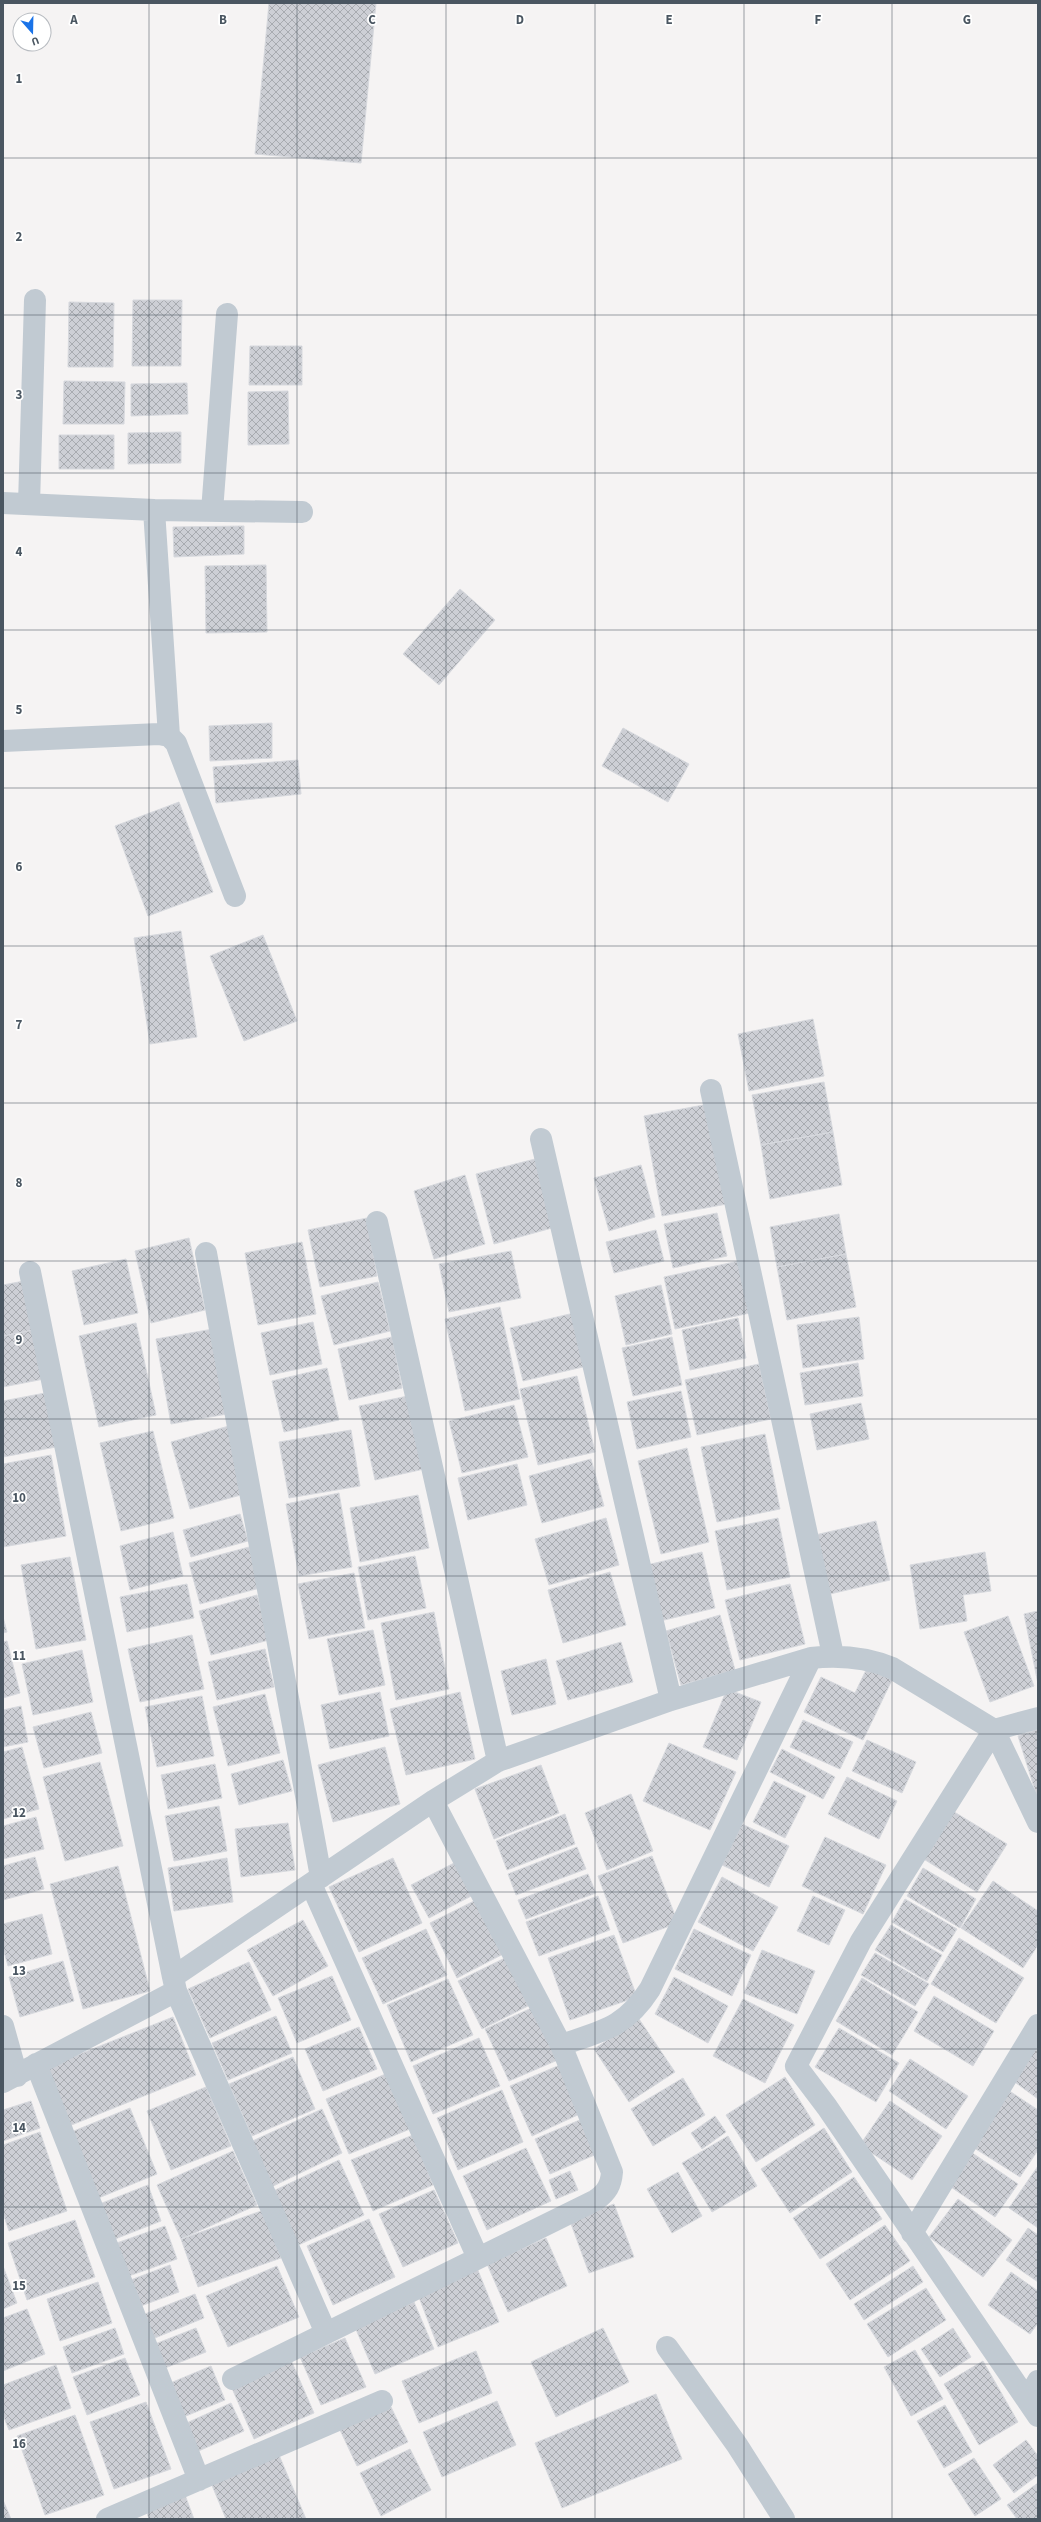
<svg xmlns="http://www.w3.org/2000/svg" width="1041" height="2522" font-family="'Source Sans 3',sans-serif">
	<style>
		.building { fill: url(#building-cross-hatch); stroke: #d7d9de }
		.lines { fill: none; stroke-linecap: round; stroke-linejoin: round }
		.minor { stroke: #c1cad2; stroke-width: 22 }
		.grid { fill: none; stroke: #4a5661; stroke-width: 1; stroke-opacity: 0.55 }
		.grid-label { font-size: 13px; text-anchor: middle; font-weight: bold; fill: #4a5661; stroke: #fff; stroke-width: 3.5; stroke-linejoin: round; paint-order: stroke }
	</style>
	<defs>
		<pattern id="building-cross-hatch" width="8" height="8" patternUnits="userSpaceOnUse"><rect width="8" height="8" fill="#cdcfd5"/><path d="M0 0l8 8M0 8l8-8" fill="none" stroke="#a8abb0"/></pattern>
	</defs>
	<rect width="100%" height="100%" fill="#f5f3f3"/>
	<!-- building -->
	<path class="building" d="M269 3H376L361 163 255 154Z
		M133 300H182L181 366H132Z
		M69 302 114 303 113 367H68Z
		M250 346H302V385H249Z
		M64 381 125 382 124 424H63Z
		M187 383 188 414 131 416V384Z
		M288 391 289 444 248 445V392Z
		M181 432V463L128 464V433Z
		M59 435H114V469H59Z
		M244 526V554L174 557 173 527Z
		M266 565 267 632 206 633 205 566Z
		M460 589 495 620 439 685 403 654Z
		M272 723V758L210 761 209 726Z
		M623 728 689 764 668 802 602 766Z
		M298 760 301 794 216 803 213 767Z
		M179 802 213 892 148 916 115 826Z
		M181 931 197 1037 150 1044 134 938Z
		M263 935 297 1021 244 1041 210 956Z
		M813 1019 824 1076 749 1091 738 1034Z
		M824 1082 833 1132 761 1145 752 1095Z
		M709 1104 727 1204 662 1216 644 1116Z
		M833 1132 842 1185 770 1199 761 1145Z
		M535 1159 552 1228 494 1244 476 1174Z
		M641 1165 655 1217 609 1231 594 1178Z
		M465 1175 485 1244 434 1259 414 1191Z
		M717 1213 727 1256 673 1268 664 1224Z
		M839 1214 846 1254 777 1267 770 1227Z
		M367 1218 377 1276 320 1287 308 1230Z
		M656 1230 664 1261 614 1273 606 1242Z
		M189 1238 205 1310 151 1323 135 1251Z
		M302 1242 316 1314 258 1325 245 1253Z
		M511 1251 521 1298 449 1312 439 1264Z
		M846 1254 856 1307 787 1320 777 1267Z
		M126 1259 138 1313 84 1325 72 1271Z
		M739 1261 750 1313 675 1329 664 1277Z
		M24 1281 33 1330 3 1336V1285Z
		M378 1282 390 1331 334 1345 321 1296Z
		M661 1285 672 1334 626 1345 615 1296Z
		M500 1307 520 1399 465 1411 445 1319Z
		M574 1313 587 1366 523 1381 510 1328Z
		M859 1317 864 1359 803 1368 797 1325Z
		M738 1318 746 1358 690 1370 682 1330Z
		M313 1322 322 1364 270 1375 261 1333Z
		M136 1323 156 1415 99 1427 79 1336Z
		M213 1329 227 1414 171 1424 156 1339Z
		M33 1330 44 1379 3 1387V1336Z
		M392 1337 402 1388 349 1400 338 1349Z
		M672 1337 682 1385 633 1396 622 1348Z
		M858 1363 863 1396 805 1405 800 1373Z
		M759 1364 771 1419 697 1435 685 1380Z
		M327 1368 339 1420 284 1432 272 1381Z
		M577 1376 595 1452 538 1465 520 1389Z
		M681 1391 691 1437 637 1449 627 1402Z
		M45 1393 56 1447 3 1457V1401Z
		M408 1396 424 1469 375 1480 359 1406Z
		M861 1403 869 1439 817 1450 810 1414Z
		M514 1405 528 1457 462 1473 449 1421Z
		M229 1426 248 1493 190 1509 171 1442Z
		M351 1430 360 1486 289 1498 279 1442Z
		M153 1431 174 1518 121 1531 100 1443Z
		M765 1434 780 1509 717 1522 701 1447Z
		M687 1448 709 1542 661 1554 638 1461Z
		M51 1455 66 1536 3 1547V1464Z
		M591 1459 604 1506 542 1523 529 1476Z
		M517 1464 527 1505 468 1520 458 1478Z
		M339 1493 352 1567 299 1576 286 1504Z
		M418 1495 429 1548 360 1562 350 1508Z
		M240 1514 248 1541 191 1557 183 1530Z
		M606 1518 619 1565 549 1585 535 1539Z
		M778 1518 790 1577 727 1590 715 1531Z
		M876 1521 890 1580 830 1594 815 1535Z
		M173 1532 183 1576 130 1590 120 1546Z
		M249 1547 260 1588 200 1604 189 1563Z
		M702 1552 715 1608 660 1621 647 1565Z
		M985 1552 991 1591 963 1595 967 1621 920 1629 910 1565Z
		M415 1556 426 1608 368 1620 358 1567Z
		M70 1557 86 1640 36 1649 21 1565Z
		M610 1572 626 1625 563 1643 548 1590Z
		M354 1573 365 1628 309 1639 298 1584Z
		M187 1584 194 1618 127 1632 120 1597Z
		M790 1584 805 1644 740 1660 725 1600Z
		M257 1595 269 1640 211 1655 199 1611Z
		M1038 1611V1684L1024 1614Z
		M434 1612 449 1689 396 1700 381 1623Z
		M720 1615 735 1670 681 1685 666 1631Z
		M1008 1616 1034 1686 990 1702 964 1632Z
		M3 1617 7 1632 3 1633Z
		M373 1630 385 1685 339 1695 327 1639Z
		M192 1635 204 1689 140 1702 128 1649Z
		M7 1641 20 1693 3 1698V1642Z
		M621 1642 633 1682 568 1700 556 1661Z
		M265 1649 274 1687 217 1700 208 1662Z
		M82 1650 93 1702 33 1715 22 1664Z
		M546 1659 556 1704 512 1715 501 1671Z
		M867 1668 892 1680 863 1740 804 1712 821 1677 855 1693Z
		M727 1689 761 1702 737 1760 703 1747Z
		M380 1692 389 1736 330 1749 321 1705Z
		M460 1692 475 1759 406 1775 390 1709Z
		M265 1694 280 1753 228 1766 213 1707Z
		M202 1696 214 1756 157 1767 145 1707Z
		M21 1706 28 1742 3 1747V1710Z
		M91 1712 102 1753 44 1768 33 1727Z
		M803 1720 853 1742 840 1769 790 1747Z
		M1038 1729V1796L1037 1797 1018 1736Z
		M867 1740 916 1762 902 1793 852 1771Z
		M669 1743 736 1772 710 1830 643 1801Z
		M22 1747 39 1809 3 1819V1752Z
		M385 1747 400 1804 333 1822 318 1765Z
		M782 1749 835 1777 823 1799 770 1772Z
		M283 1760 292 1791 239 1805 231 1774Z
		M100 1762 123 1846 65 1861 43 1777Z
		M215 1764 222 1798 168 1809 161 1775Z
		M541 1765 559 1813 494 1839 475 1789Z
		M847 1777 897 1801 879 1839 828 1814Z
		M774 1781 806 1796 785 1838 753 1822Z
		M631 1794 653 1851 607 1870 585 1813Z
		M219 1806 227 1851 174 1861 165 1816Z
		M951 1810 1007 1844 977 1892 922 1858Z
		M565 1814 575 1844 507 1870 496 1841Z
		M36 1817 44 1849 3 1859V1826Z
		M288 1823 295 1870 241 1877 235 1829Z
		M742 1824 789 1846 769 1887 722 1865Z
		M825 1837 886 1865 863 1914 802 1886Z
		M577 1847 586 1869 516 1895 508 1874Z
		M652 1856 678 1923 623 1943 598 1876Z
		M35 1857 44 1889 3 1900V1866Z
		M227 1858 233 1902 174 1911 168 1868Z
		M393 1858 422 1923 359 1952 329 1887Z
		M460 1860 477 1893 429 1918 411 1885Z
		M118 1866 150 1991 83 2009 50 1884Z
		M923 1868 976 1899 960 1928 907 1896Z
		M588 1874 596 1893 526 1919 518 1900Z
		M722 1877 778 1907 753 1951 698 1922Z
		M993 1881 1038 1911V1945L1023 1968 961 1928Z
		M598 1896 610 1930 539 1956 526 1922Z
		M813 1896 845 1910 829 1945 797 1931Z
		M480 1898 507 1952 457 1978 430 1923Z
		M905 1899 957 1929 943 1952 892 1922Z
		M42 1914 52 1954 8 1966 3 1948V1924Z
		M303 1920 328 1966 273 1996 247 1950Z
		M891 1925 942 1955 927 1981 875 1950Z
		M426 1929 447 1975 383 2004 362 1958Z
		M694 1929 751 1955 732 1996 675 1969Z
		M614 1935 637 1997 570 2020 548 1958Z
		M959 1938 1024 1978 996 2023 931 1984Z
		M762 1950 815 1971 797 2014 744 1993Z
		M875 1953 929 1984 915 2006 861 1975Z
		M507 1957 530 2005 482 2029 458 1981Z
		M63 1961 74 2001 20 2017 9 1977Z
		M249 1962 271 2010 210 2038 188 1989Z
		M332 1976 351 2020 297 2043 278 1998Z
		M674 1977 728 2006 708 2043 655 2014Z
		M862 1978 918 2012 892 2055 836 2021Z
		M448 1979 473 2035 411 2062 387 2005Z
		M934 1996 994 2031 973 2066 914 2031Z
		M743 1999 794 2025 765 2083 713 2056Z
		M536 2006 560 2059 509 2081 485 2029Z
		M276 2016 292 2053 228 2080 212 2043Z
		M173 2017 196 2075 69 2126 47 2067Z
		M639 2019 675 2072 629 2102 594 2049Z
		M359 2027 377 2069 323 2091 305 2049Z
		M839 2028 899 2063 876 2102 815 2067Z
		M479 2038 500 2086 433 2114 413 2066Z
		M1038 2043V2099L1012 2080Z
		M293 2057 315 2109 252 2136 229 2084Z
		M910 2059 968 2096 946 2129 889 2091Z
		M560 2065 582 2113 532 2136 510 2086Z
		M388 2073 410 2129 349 2154 326 2099Z
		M785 2077 815 2125 756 2162 726 2115Z
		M683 2078 705 2115 653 2146 631 2109Z
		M206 2087 231 2146 171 2170 147 2111Z
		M502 2090 523 2142 458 2170 437 2118Z
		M1008 2090 1038 2110V2150L1020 2177 971 2146Z
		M31 2101 40 2128 3 2141V2110Z
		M890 2101 942 2136 912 2180 860 2145Z
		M130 2108 157 2174 96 2199 69 2133Z
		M322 2109 342 2153 267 2189 246 2144Z
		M715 2116 726 2132 702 2149 691 2133Z
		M582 2119 597 2154 550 2174 535 2139Z
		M824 2128 852 2172 790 2213 761 2169Z
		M40 2132 67 2211 9 2231 3 2213V2145Z
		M413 2135 433 2185 373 2211 351 2160Z
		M728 2136 757 2186 712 2212 682 2163Z
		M526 2148 551 2201 487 2230 463 2176Z
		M968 2150 1018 2184 995 2217 945 2183Z
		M233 2151 257 2205 181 2239 157 2185Z
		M339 2160 364 2215 294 2247 269 2193Z
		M1038 2166V2228L1009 2208Z
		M570 2171 578 2190 556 2199 549 2180Z
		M678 2172 702 2216 672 2233 647 2189Z
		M854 2177 882 2219 820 2259 793 2218Z
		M148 2185 161 2221 110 2241 97 2205Z
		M434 2190 458 2243 403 2267 379 2214Z
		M958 2199 1012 2240 983 2277 929 2237Z
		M614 2204 634 2257 589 2273 570 2221Z
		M264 2210 281 2258 198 2287 181 2239Z
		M369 2219 395 2277 333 2305 307 2246Z
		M75 2220 95 2277 27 2300 8 2243Z
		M885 2225 910 2261 850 2300 826 2264Z
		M165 2226 177 2259 123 2278 111 2245Z
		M1028 2228 1038 2235V2282L1006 2260Z
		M546 2238 567 2286 508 2312 487 2264Z
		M170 2265 179 2292 138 2307 128 2281Z
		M3 2266 17 2303 3 2309Z
		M277 2266 299 2317 228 2347 206 2296Z
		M913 2266 923 2282 864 2320 854 2304Z
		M477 2268 499 2322 438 2347 417 2292Z
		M1011 2272 1038 2291V2323L1030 2334 988 2305Z
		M98 2282 112 2323 60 2341 47 2299Z
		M926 2288 946 2320 888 2357 867 2324Z
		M195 2294 204 2318 150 2340 140 2316Z
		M414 2302 434 2349 375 2374 355 2327Z
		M27 2309 45 2354 3 2371V2318Z
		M115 2328 124 2354 72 2373 63 2347Z
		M196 2328 206 2352 165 2368 155 2344Z
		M603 2328 629 2382 556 2417 531 2362Z
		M953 2328 971 2357 940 2377 921 2349Z
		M345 2338 366 2387 321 2405 300 2357Z
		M915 2350 943 2399 911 2416 884 2367Z
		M476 2351 492 2393 419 2423 402 2381Z
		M125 2358 140 2395 87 2415 73 2377Z
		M291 2360 314 2413 254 2439 231 2386Z
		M983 2361 1018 2422 979 2445 944 2384Z
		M56 2365 71 2408 9 2430 3 2415V2385Z
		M211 2366 225 2400 181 2418 168 2384Z
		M656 2394 682 2459 562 2508 535 2443Z
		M497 2401 516 2445 442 2477 423 2432Z
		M146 2402 171 2469 114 2489 90 2422Z
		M231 2403 244 2431 194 2453 182 2425Z
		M945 2405 972 2452 944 2468 917 2421Z
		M391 2407 408 2442 357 2466 340 2430Z
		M75 2415 104 2495 45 2515 17 2436Z
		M1026 2440 1038 2456V2475L1014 2493 993 2465Z
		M410 2449 431 2490 381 2516 360 2473Z
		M279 2455 306 2519H226L211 2483Z
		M974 2458 1001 2499 975 2516 948 2474Z
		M1038 2483V2519H1017L1007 2505Z
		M185 2495 194 2519H149L146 2510Z
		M3 2500 11 2519H3Z"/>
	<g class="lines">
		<!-- minor -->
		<path class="minor" d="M3 503 154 510 169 736
			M29 504 35 300
			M154 510 302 512
			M212 511 227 314
			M3 741 159 734 169 736 176 743 235 896
			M711 1090 833 1655
			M541 1139 671 1700
			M377 1222 498 1761
			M206 1253 321 1877
			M30 1272 173 1977
			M1038 1718 994 1730 861 1941 796 2066 827 2107 1038 2416
			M433 1801 561 2045C602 2031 625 2028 650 1989L811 1658
			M311 1884 478 2258
			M176 1991 326 2333
			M3 2026 17 2076
			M36 2064 199 2480
			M3 2082 176 1991 173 1977 433 1801 498 1761 671 1700 811 1658C839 1655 866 1657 892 1668L994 1730 1038 1822
			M912 2233 1038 2025
			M667 2347 737 2445 784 2519
			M233 2379 596 2200C607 2192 611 2185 612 2172L561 2045
			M1027 2400 1038 2381
			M107 2519 382 2401"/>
	</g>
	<!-- grid -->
	<path class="grid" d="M149 3V2519M297 3V2519M446 3V2519M595 3V2519M744 3V2519M892 3V2519M3 158H1038M3 315H1038M3 473H1038M3 630H1038M3 788H1038M3 946H1038M3 1103H1038M3 1261H1038M3 1419H1038M3 1576H1038M3 1734H1038M3 1892H1038M3 2049H1038M3 2207H1038M3 2364H1038"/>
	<g class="grid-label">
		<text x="74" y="24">A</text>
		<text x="223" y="24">B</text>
		<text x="372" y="24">C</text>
		<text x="520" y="24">D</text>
		<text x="669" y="24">E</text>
		<text x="818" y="24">F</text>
		<text x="967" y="24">G</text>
		<text x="19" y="83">1</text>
		<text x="19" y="241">2</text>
		<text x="19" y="399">3</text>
		<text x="19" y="556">4</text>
		<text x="19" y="714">5</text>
		<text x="19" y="871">6</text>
		<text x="19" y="1029">7</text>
		<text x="19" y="1187">8</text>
		<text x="19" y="1344">9</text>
		<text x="19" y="1502">10</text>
		<text x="19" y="1660">11</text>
		<text x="19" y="1817">12</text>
		<text x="19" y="1975">13</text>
		<text x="19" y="2132">14</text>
		<text x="19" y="2290">15</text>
		<text x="19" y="2448">16</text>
	</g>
	<!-- border -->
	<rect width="1041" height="2522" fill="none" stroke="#4a5661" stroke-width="8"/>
	<!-- north arrow -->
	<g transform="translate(32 32) rotate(160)"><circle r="19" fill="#ffffff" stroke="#b7bbc0"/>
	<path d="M0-3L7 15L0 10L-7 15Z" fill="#1a73e8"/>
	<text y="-6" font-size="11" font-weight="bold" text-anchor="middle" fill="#4a5661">U</text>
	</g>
</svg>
